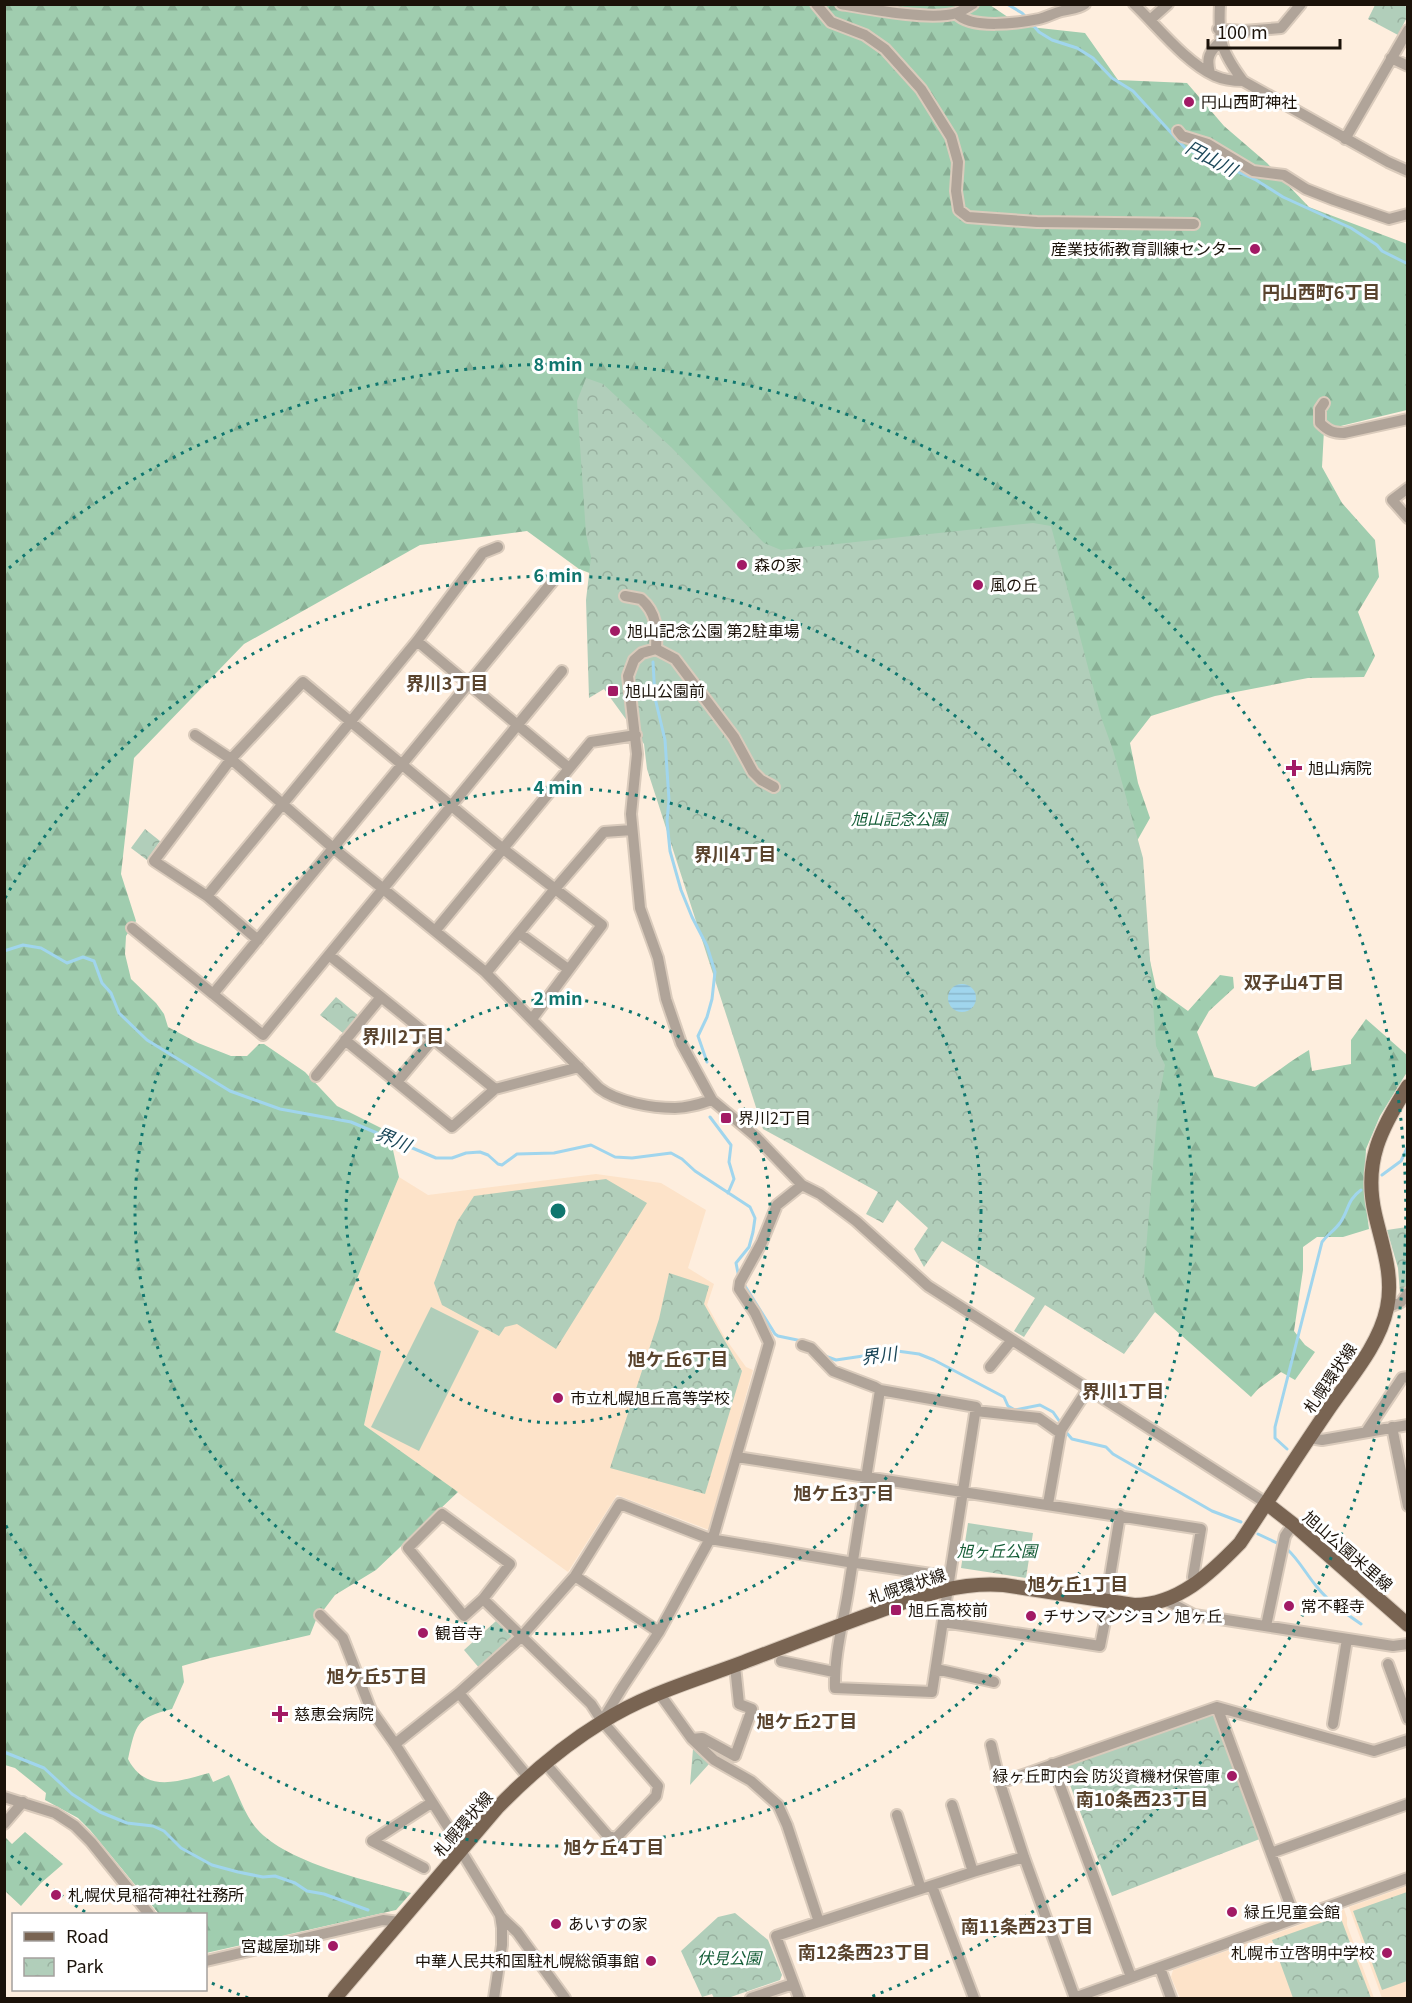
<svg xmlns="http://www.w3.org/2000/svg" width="1412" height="2003" font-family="Georgia,'Noto Sans JP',serif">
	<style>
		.built { fill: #fde3c9 }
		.forest { fill: url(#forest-firs) }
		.park { fill: url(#park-crowns) }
		.pitch { fill: #b1ceba }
		.water { fill: url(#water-rules) }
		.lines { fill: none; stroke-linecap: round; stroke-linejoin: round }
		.stream { stroke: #a0d5ed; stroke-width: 3 }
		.minor-casing { stroke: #dacbbc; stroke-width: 14 }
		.major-casing { stroke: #dacbbc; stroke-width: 16 }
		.minor { stroke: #b0a499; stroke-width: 10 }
		.major { stroke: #796452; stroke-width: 14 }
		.ring { fill: none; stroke: #0f766e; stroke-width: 3; stroke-dasharray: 3 6 }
		.poi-dot { fill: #a21a65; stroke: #fff; stroke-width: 2 }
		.labels { text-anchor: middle; stroke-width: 6; stroke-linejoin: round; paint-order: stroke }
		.poi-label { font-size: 16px; fill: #1b1209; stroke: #fff; text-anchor: start }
		.park-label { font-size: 16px; font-style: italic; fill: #145d37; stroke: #fff }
		.street-label { font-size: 16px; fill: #1b1209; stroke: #fff }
		.water-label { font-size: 18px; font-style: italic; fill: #1a4658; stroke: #fff }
		.neighbourhood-label { font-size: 18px; font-weight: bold; fill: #5a442e; stroke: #fff }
		.centre { fill: #0f766e; stroke: #fff; stroke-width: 3 }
		.ring-label { font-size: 18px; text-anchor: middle; font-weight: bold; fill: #0f766e; stroke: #fff; stroke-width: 6; stroke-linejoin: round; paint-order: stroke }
	</style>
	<defs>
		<pattern id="forest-firs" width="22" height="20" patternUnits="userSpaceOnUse" patternTransform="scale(1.5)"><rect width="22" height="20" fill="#a0cdaf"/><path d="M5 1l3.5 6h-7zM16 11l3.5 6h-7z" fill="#89af95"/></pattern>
		<pattern id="park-crowns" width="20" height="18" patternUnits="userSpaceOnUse" patternTransform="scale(1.5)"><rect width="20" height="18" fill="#b1ceba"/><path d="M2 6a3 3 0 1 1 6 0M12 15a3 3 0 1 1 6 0" fill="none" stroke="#98b09f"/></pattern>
		<pattern id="water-rules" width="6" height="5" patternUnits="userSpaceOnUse" patternTransform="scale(1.5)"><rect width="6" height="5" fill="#a0d5ed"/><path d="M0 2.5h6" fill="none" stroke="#89b6ca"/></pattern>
	</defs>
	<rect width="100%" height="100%" fill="#feeede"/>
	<!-- built -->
	<path class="built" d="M596 1174 661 1183 706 1210 688 1268 714 1284 707 1305 725 1338 746 1367 753 1370 709 1530 617 1495 568 1572 364 1425 381 1351 335 1332 399 1177 428 1195Z
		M1407 1886V1998H1382L1349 1907Z
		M1344 1909 1347 1918V1925L1374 1998H1180L1171 1977 1173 1970Z"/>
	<!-- forest -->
	<path class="forest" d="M4 5H990L1021 26 1085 33 1118 80 1187 83 1224 126 1267 163 1309 207 1407 244V410L1324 430 1322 467 1342 503 1375 540 1379 577 1358 612 1375 656 1364 677 1308 678 1215 696 1151 716 1130 743 1138 783 1150 818 1129 855 663 601 579 569 527 531 420 545 244 644 134 758 121 874 136 921 126 936 125 954 131 979 156 1003 164 1014 168 1027 198 1043 231 1056H247L259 1044H264L305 1072 337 1106 389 1132 399 1177 335 1332 381 1351 364 1425 458 1492 376 1570 335 1595 316 1620 310 1635 210 1658 182 1666 184 1682 172 1709C136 1718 136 1724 128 1759 146 1794 179 1781 209 1773L213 1782 229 1775C237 1791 245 1816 257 1829 287 1863 367 1880 411 1893L396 1910 206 1953V1914H159L90 1830 78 1818 45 1800 46 1793 15 1768 5 1765Z
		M1143 929 1156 988 1188 1011 1220 975 1233 977 1234 988 1209 1011 1197 1032 1214 1077 1255 1087C1273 1075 1290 1061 1309 1050L1312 1071 1351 1064V1040L1366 1019 1407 1055V1072L1380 1116 1366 1149 1364 1191 1369 1229 1343 1237H1317L1303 1247V1270L1294 1331 1305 1345 1315 1352 1295 1380 1281 1372 1258 1389 1251 1397 1155 1312 1129 1324Z
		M25 1832 63 1864 41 1883 21 1906 5 1891V1837L12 1844Z"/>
	<!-- park -->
	<path class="park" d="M1375 5H1403L1407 7V17L1398 35 1368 19Z
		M586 378 603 384 672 448 764 543 781 550 1033 523 1051 526 1101 717 1113 750 1143 858 1156 1046 1165 1065 1158 1104 1144 1274 1155 1312 1124 1354 1045 1305 1024 1337 1014 1331 1035 1298 942 1241 924 1267 914 1249 928 1228 897 1200 883 1223 866 1214 878 1192 763 1129 647 769 644 744 604 689 589 698 586 600 591 557 586 534 577 401Z
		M145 829 160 841 147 860 131 848Z
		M336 997 359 1016 343 1033 320 1015Z
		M606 1179 647 1203 556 1349 517 1324 505 1327 499 1336 442 1305 434 1283 457 1222 474 1196Z
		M1407 1227V1287L1403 1294 1400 1293 1398 1268 1387 1230Z
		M669 1273 709 1286 704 1304 742 1371 705 1494 610 1468 659 1319Z
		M968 1523 1033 1533 1026 1578 961 1568Z
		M496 1621 511 1635 512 1641 480 1669 464 1650Z
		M1217 1712 1265 1837 1112 1896 1062 1764Z
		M693 1749 709 1764 690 1785Z
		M1407 1892V1981L1382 1990 1353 1911Z
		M735 1913 768 1940 782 1975 780 1980 728 1998H714L712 1994 702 1997 681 1951 718 1917Z
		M1340 1916 1371 1998H1293L1272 1940Z"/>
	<!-- pitch -->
	<path class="pitch" d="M431 1307 479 1331 419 1451 371 1427Z"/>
	<!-- water -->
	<path class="water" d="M948 998a14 14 0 1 1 28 0a14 14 0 1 1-28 0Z"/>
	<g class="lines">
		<!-- stream -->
		<path class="stream" d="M1007 4 1022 13 1028 19
			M1032 24 1039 32 1052 40 1077 48 1093 58 1112 78 1133 91 1186 149 1256 180 1283 197 1351 228 1377 245 1382 251 1408 264
			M653 662 655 698 665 740 669 800 667 821 670 851 681 890 692 917 707 946 715 972 712 999 707 1017 698 1036 707 1062
			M4 951 23 945 41 948 67 963 83 957 94 961 102 983 111 993 119 1013 147 1040 230 1091 280 1109 351 1122 436 1158H452L466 1153 480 1152 488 1155 498 1164 502 1165 517 1154 554 1153 591 1145 615 1157 632 1158 671 1153 682 1159 695 1171 750 1207 755 1218 753 1232 749 1247 736 1263 738 1273
			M710 1117 731 1145 729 1162 734 1179 728 1193
			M1382 1175 1401 1161 1408 1146
			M745 1286 775 1334 778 1336 802 1341
			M825 1356 836 1360 897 1351 919 1354 934 1360 1004 1397 1008 1406 1015 1410 1040 1405 1053 1412 1060 1422
			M1065 1431 1072 1439 1106 1447 1113 1454 1212 1511 1241 1522
			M1287 1449 1275 1438V1427L1322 1242C1328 1234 1334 1231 1340 1223 1349 1210 1347 1200 1361 1190
			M1258 1534 1279 1544
			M1287 1549C1299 1560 1306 1574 1317 1587 1329 1602 1345 1613 1361 1624
			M4 1752 44 1768 72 1794 100 1812 127 1823 153 1826 164 1831 181 1848 212 1865 238 1872 263 1877 275 1876 295 1883 307 1891 324 1894 368 1910"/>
		<defs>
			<path id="minor" d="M816 4 831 22 865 35 885 49 921 89 951 137 958 162 956 191 959 210 968 217 1037 222 1194 224
				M841 4C869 9 931 21 957 13 962 11 968 7 973 4
				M1134 4C1158 27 1185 62 1215 76 1224 80 1234 81 1243 81
				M1220 4C1218 41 1221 51 1243 81L1388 162 1408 171
				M956 13C971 30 1019 23 1039 19 1047 17 1054 13 1062 11 1070 9 1078 9 1085 4
				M1150 20 1168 4
				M1218 29 1243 31 1281 28 1301 4
				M1391 58 1408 66
				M1210 73C1206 58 1209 52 1220 42
				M1178 131 1182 136 1208 144 1253 171 1284 175 1306 189 1334 200 1389 219 1408 214
				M1345 139 1408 30
				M1324 403 1320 409V423C1328 431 1333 433 1344 433L1408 419
				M1408 488 1392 500 1408 518
				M553 581 213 994 263 1035 562 671
				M625 596 641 599C657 613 657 629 656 649
				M417 641 569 768
				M195 735 231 759 333 848 484 971 599 1088C617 1102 652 1108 675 1108 688 1108 700 1104 712 1100
				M774 787 761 780 753 772 734 737 675 659 656 649 642 653 634 660 628 676 637 754 631 814 640 908 658 958 666 999 681 1043 712 1100 755 1136 802 1185 820 1194 856 1221 928 1286 1266 1503
				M207 896 417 641 483 553 498 547
				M132 928 213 994
				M435 931 591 742 636 735
				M519 933 568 969
				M258 940 207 896 154 861 231 759 303 682 502 848 602 925 532 1019
				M329 955 495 1089 579 1067
				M486 973 554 890 604 832 632 830
				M345 1040 452 1127 495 1089
				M316 1076 381 997
				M397 1082 433 1039
				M1387 1308 1401 1302 1408 1293
				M802 1345 811 1348 833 1371 875 1387 880 1390
				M990 1367 1012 1340
				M976 1411 1039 1418 1060 1433
				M1392 1427 1408 1506
				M1366 1432 1402 1378 1408 1377
				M1310 1438 1322 1440 1408 1425
				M737 1457 1201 1529 1193 1577 1196 1584
				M1048 1504 1061 1430 1088 1389
				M575 1576 659 1632
				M483 1599 464 1616 408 1548 442 1514 510 1564 483 1599 591 1704 602 1721 658 1786 656 1796 616 1838 608 1836 545 1763
				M1165 1600 1194 1615 1393 1646 1408 1644
				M1106 1601 1120 1515
				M320 1615 343 1638 371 1710 395 1744 457 1841 461 1851 500 1915 502 1928V1945L494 1998
				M943 1622 1100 1646 1109 1601
				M1266 1626 1285 1536 1293 1524
				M781 1661 834 1672
				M1388 1664 1408 1719
				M936 1669 994 1682
				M459 1693 528 1777
				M659 1693 692 1739 714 1760 751 1781 778 1805 787 1825 819 1922
				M602 1721 622 1688 659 1632 710 1539 714 1534 769 1343 755 1313 739 1289 740 1282 762 1242 777 1205 802 1185
				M1333 1724 1347 1639
				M692 1739 702 1738 735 1756 752 1709 739 1704 735 1666
				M395 1744 459 1693 521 1637 575 1576 620 1504 710 1539 848 1562 856 1563 938 1575 948 1588 932 1692 835 1688C834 1656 843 1623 848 1592 858 1525 869 1458 880 1390L976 1407 948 1588
				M991 1745 1000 1783 1217 1707
				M1052 1764 1131 1977
				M1000 1783 1024 1857 1075 1998
				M4 1797 55 1813 75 1826 91 1842 149 1914
				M952 1805 973 1872
				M897 1815 921 1889
				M4 1824 23 1802
				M1271 1853 1408 1804
				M424 1868 372 1841 431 1803
				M932 1886 974 1998
				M500 1916 517 1932 565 1998
				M1295 1918 1217 1707 1374 1751 1408 1740
				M206 1961 383 1920 400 1922
				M1160 1968 1171 1998
				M751 1998 793 1984
				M799 1998 776 1936 973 1872 1024 1857
				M1074 1998 1408 1878"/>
			<path id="major" d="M1266 1503 1293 1524 1408 1625
				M335 1998 497 1808C528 1776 563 1746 602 1722 646 1694 696 1680 744 1662 786 1646 827 1630 868 1615 913 1599 955 1581 1004 1585L1134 1605C1178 1605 1210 1574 1240 1543 1269 1499 1298 1454 1328 1410 1349 1379 1379 1346 1387 1308 1394 1275 1382 1245 1375 1214 1363 1162 1381 1128 1408 1086"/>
		</defs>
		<!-- minor casing -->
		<use href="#minor" class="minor-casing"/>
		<!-- major casing -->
		<use href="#major" class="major-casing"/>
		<!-- minor -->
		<use href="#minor" class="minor"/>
		<!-- major -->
		<use href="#major" class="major"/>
	</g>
	<!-- distance rings -->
	<g class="ring">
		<circle cx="558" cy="1211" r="212"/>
		<circle cx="558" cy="1211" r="423"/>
		<path d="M5 898A635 635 0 1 1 5 1524"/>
		<path d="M248 1998A846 846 0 0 1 207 1981M85 1912A846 846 0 0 1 9 1854M9 568A846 846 0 1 1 868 1998"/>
	</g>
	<!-- markers -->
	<g class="poi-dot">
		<circle cx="1189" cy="102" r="6"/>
		<circle cx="1255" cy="249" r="6"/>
		<circle cx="742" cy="565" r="6"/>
		<circle cx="978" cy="585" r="6"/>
		<circle cx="615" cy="631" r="6"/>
		<rect x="607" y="685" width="12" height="12" rx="3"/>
		<path d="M1291 759h6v6h6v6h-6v6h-6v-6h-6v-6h6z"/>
		<rect x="720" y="1112" width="12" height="12" rx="3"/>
		<circle cx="558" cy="1398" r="6"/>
		<circle cx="1289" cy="1606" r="6"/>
		<rect x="890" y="1604" width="12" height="12" rx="3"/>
		<circle cx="1031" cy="1616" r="6"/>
		<circle cx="423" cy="1633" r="6"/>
		<path d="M277 1705h6v6h6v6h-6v6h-6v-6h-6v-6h6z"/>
		<circle cx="1232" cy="1776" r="6"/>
		<circle cx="56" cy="1895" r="6"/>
		<circle cx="1232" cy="1912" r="6"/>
		<circle cx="556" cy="1924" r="6"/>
		<circle cx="333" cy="1946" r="6"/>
		<circle cx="1387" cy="1953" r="6"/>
		<circle cx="651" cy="1961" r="6"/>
	</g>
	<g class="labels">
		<!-- poi labels -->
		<g class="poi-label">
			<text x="1201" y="108">円山西町神社</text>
			<text x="1243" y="255" text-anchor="end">産業技術教育訓練センター</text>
			<text x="754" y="571">森の家</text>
			<text x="990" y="591">風の丘</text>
			<text x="627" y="637">旭山記念公園 第2駐車場</text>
			<text x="625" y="697">旭山公園前</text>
			<text x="1308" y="774">旭山病院</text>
			<text x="738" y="1124">界川2丁目</text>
			<text x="570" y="1404">市立札幌旭丘高等学校</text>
			<text x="1301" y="1612">常不軽寺</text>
			<text x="908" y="1616">旭丘高校前</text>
			<text x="1043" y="1622">チサンマンション 旭ヶ丘</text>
			<text x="435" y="1639">観音寺</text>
			<text x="294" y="1720">慈恵会病院</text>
			<text x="1220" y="1782" text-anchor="end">緑ヶ丘町内会 防災資機材保管庫</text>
			<text x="68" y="1901">札幌伏見稲荷神社社務所</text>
			<text x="1244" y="1918">緑丘児童会館</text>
			<text x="568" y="1930">あいすの家</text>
			<text x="321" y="1952" text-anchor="end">宮越屋珈琲</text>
			<text x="1375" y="1959" text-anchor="end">札幌市立啓明中学校</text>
			<text x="639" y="1967" text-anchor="end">中華人民共和国駐札幌総領事館</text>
		</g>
		<!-- park labels -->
		<g class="park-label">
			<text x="899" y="825">旭山記念公園</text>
			<text x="997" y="1557">旭ヶ丘公園</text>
			<text x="729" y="1964">伏見公園</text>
		</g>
		<!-- street labels -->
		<g class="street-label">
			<text transform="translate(1330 1378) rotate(-56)" y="6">札幌環状線</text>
			<text transform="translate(1348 1551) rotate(41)" y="6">旭山公園米里線</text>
			<text transform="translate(907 1586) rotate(-18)" y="6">札幌環状線</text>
			<text transform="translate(463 1824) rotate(-49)" y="6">札幌環状線</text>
		</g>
		<!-- water labels -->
		<g class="water-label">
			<text transform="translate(1211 159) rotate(28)" y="6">円山川</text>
			<text transform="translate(393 1140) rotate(23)" y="6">界川</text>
			<text transform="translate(879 1356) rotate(-7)" y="6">界川</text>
		</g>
		<!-- neighbourhood labels -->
		<g class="neighbourhood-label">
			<text x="1321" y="299">円山西町6丁目</text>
			<text x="447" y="690">界川3丁目</text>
			<text x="735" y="861">界川4丁目</text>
			<text x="1294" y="989">双子山4丁目</text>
			<text x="403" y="1043">界川2丁目</text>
			<text x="678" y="1366">旭ケ丘6丁目</text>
			<text x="1123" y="1398">界川1丁目</text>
			<text x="844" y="1500">旭ケ丘3丁目</text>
			<text x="1078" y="1591">旭ケ丘1丁目</text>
			<text x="377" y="1683">旭ケ丘5丁目</text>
			<text x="807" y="1728">旭ケ丘2丁目</text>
			<text x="1142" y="1806">南10条西23丁目</text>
			<text x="614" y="1854">旭ケ丘4丁目</text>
			<text x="1027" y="1933">南11条西23丁目</text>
			<text x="864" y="1959">南12条西23丁目</text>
		</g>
	</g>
	<circle cx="558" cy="1211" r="9" class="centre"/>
	<g class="ring-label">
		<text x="558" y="371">8 min</text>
		<text x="558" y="582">6 min</text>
		<text x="558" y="794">4 min</text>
		<text x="558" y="1005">2 min</text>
	</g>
	<!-- border -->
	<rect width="1412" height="2003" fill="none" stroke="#1b1209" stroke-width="12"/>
	<!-- legend -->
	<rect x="12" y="1913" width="195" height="78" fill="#ffffff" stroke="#a4a09d" stroke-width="1.5"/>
	<rect x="24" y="1932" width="30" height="9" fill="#796452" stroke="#a4a09d" stroke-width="1.5"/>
	<text x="66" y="1943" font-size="18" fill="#1b1209">Road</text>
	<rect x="24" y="1958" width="30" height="18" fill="url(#park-crowns)" stroke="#a4a09d" stroke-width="1.5"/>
	<text x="66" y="1973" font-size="18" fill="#1b1209">Park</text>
	<!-- scale -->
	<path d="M1208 39v9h132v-9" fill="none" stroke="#1b1209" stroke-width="3"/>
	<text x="1217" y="39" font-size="18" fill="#1b1209" stroke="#ffffff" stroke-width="4.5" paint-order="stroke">100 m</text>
</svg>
